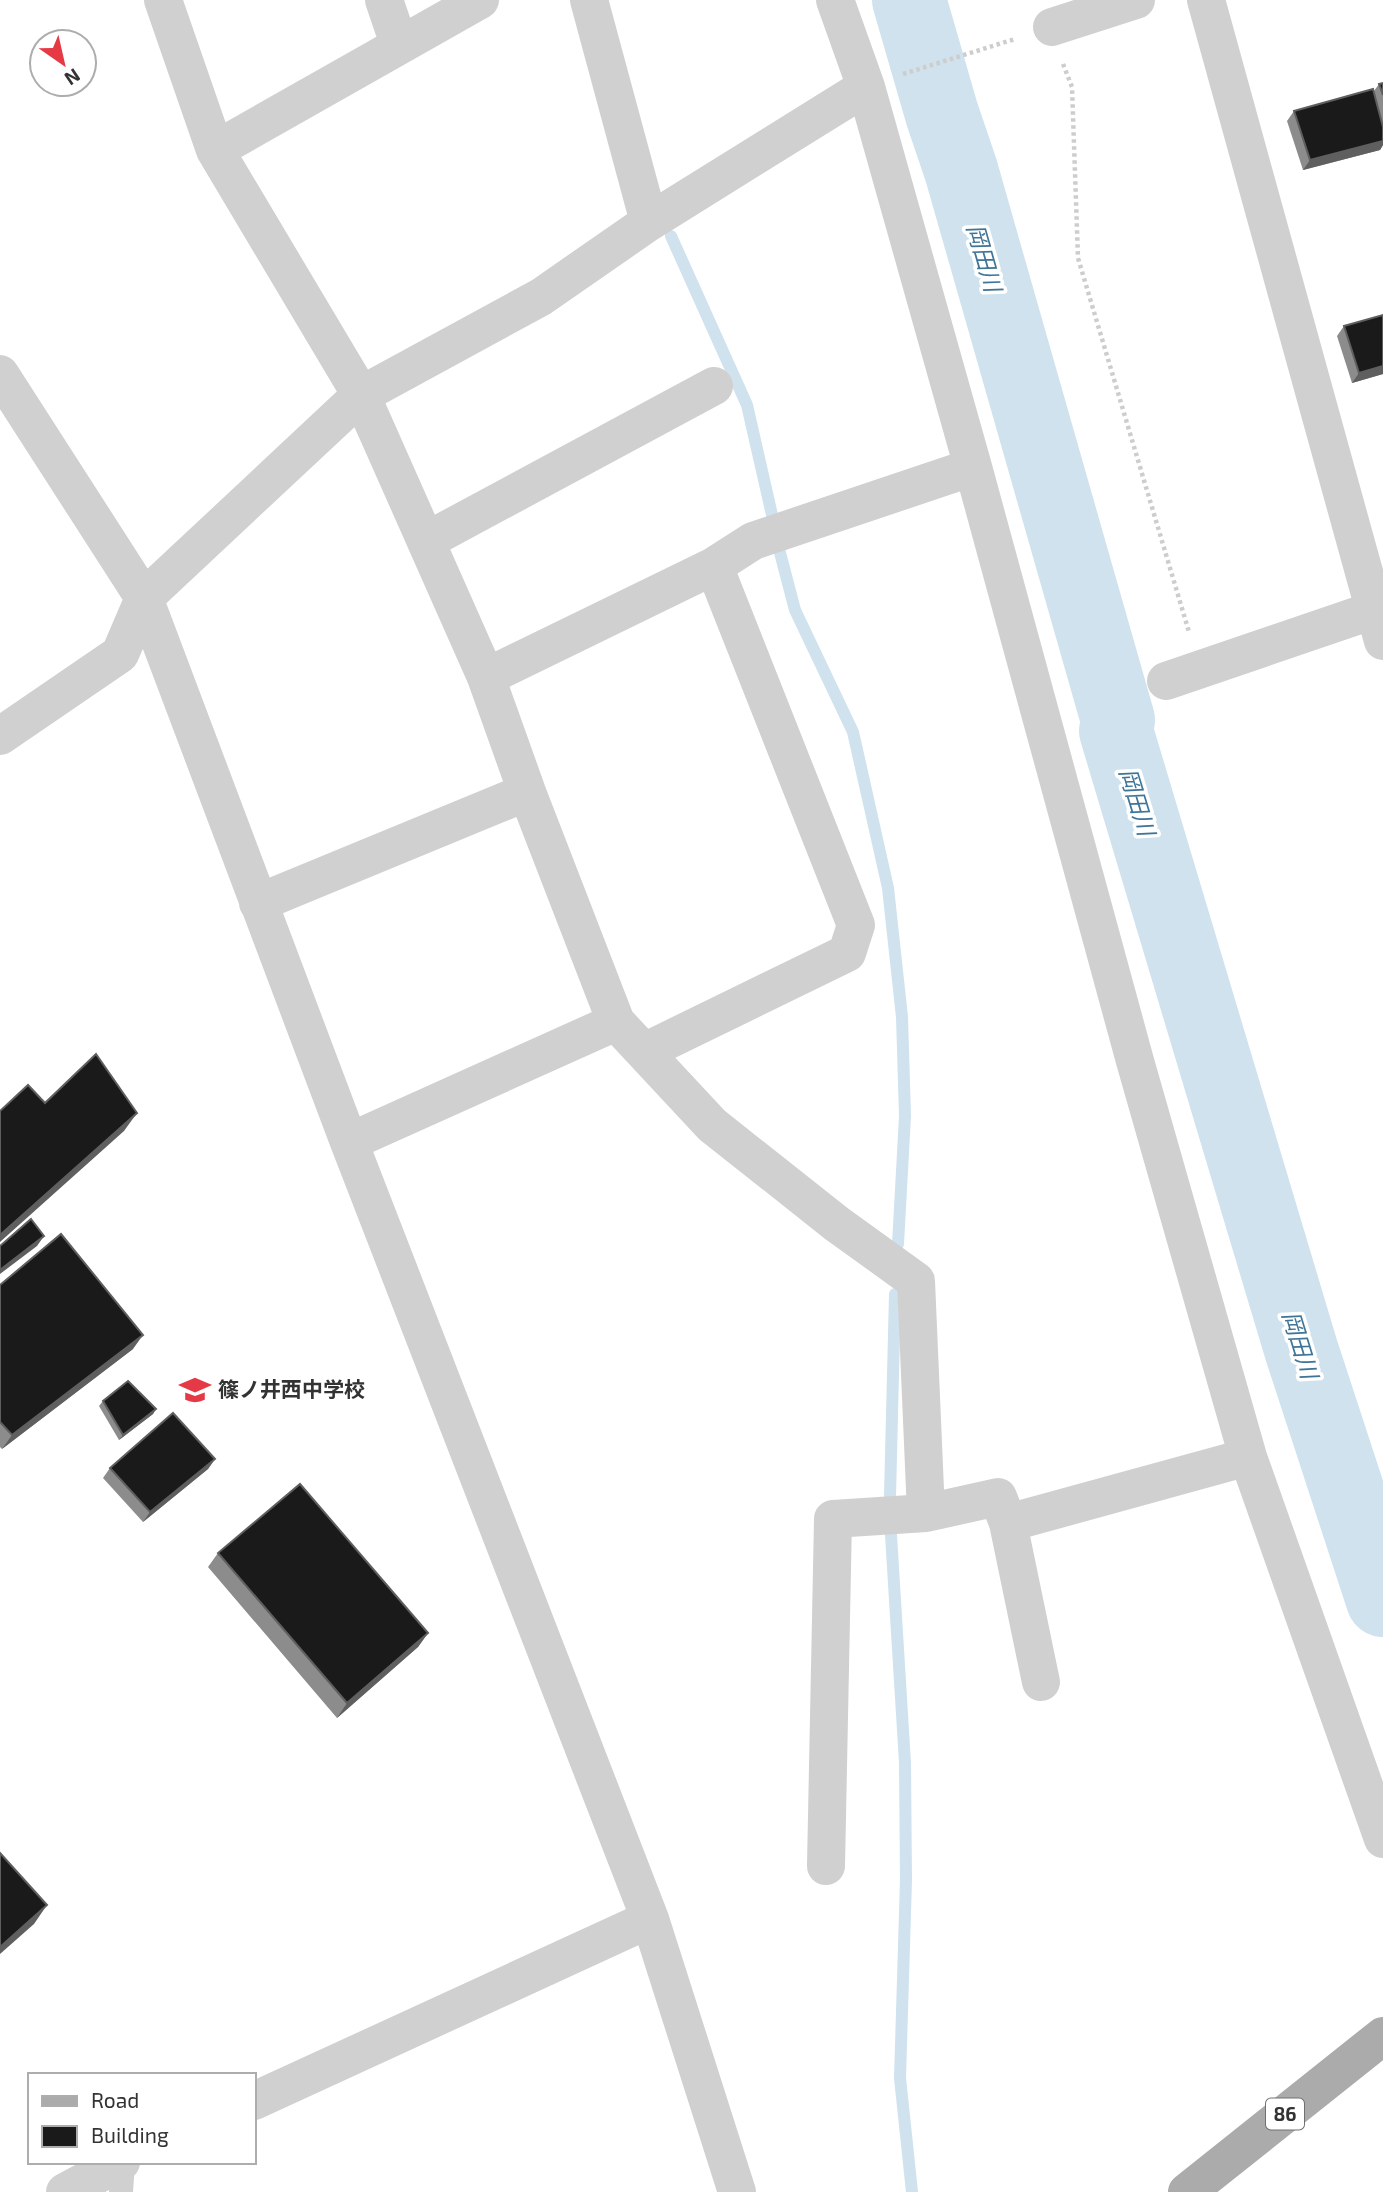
<svg xmlns="http://www.w3.org/2000/svg" width="1383" height="2192" font-family="'Exo 2','Noto Sans JP',sans-serif">
	<style>
		.lines { fill: none; stroke-linecap: round; stroke-linejoin: round }
		.stream { stroke: #cfe2ee; stroke-width: 12 }
		.river { stroke: #cfe2ee; stroke-width: 74 }
		.path { stroke: #cdcdcd; stroke-width: 4.5; stroke-dasharray: 3.5 3.5; stroke-linecap: butt }
		.lane { stroke: #d0d0d0; stroke-width: 24 }
		.street { stroke: #d0d0d0; stroke-width: 38 }
		.primary { stroke: #ababab; stroke-width: 38 }
		.wall { fill: #8c8c8c }
		.shaded-wall { fill: #5f5f5f }
		.building { fill: #1a1a1a; stroke: #5f5f5f; stroke-width: 2 }
		.labels { text-anchor: middle; stroke-width: 7; stroke-linejoin: round; paint-order: stroke }
		.shield { fill: #fff; stroke: #707070; stroke-width: 2 }
		.shield-label { font-size: 19px; font-weight: bold; fill: #333 }
		.poi-label { font-size: 21px; font-weight: bold; fill: #333; stroke: #fff; text-anchor: start }
		.water-label { font-size: 23px; font-style: italic; fill: #3f7597; stroke: #fff }
	</style>
	<rect width="100%" height="100%" fill="#fff"/>
	<g class="lines">
		<!-- stream -->
		<path class="stream" d="M671 236 747 405 772 515
			M778 545 795 610 853 732 888 888 902 1017 905 1116 898 1244
			M890 1496 895 1294
			M891 1535 905 1763 906 1880 900 2078 912 2192"/>
		<!-- river -->
		<path class="river" d="M909 0 942 114 961 170 1118 720 1116 731 1301 1349 1383 1600"/>
		<!-- path -->
		<path class="path" d="M1063 64 1072 87 1078 258 1189 632
			M903 74 1015 39"/>
		<!-- lane -->
		<path class="lane" d="M121 2192 123 2162"/>
		<!-- street -->
		<path class="street" d="M163 0 215 150 361 395 486 677 527 792 616 1022 712 1125 837 1224 916 1281 926 1513 998 1497 1008 1523 1248 1457
			M384 0 399 44
			M589 0 649 222
			M835 0 866 87 973 467 1135 1061 1248 1457 1383 1839
			M1206 0 1383 641
			M1052 27 1136 0
			M215 150 480 0
			M0 374 144 598 349 1142 650 1919 737 2192
			M426 541 714 386
			M486 677 714 566 753 541 973 467
			M1166 681 1383 607
			M0 736 120 654 144 598 361 395 541 297 649 222 866 87
			M258 903 527 792
			M644 1052 847 953 856 925 714 566
			M349 1142 616 1022
			M1008 1523 1041 1682
			M826 1866 833 1519 926 1513
			M254 2101 650 1919
			M65 2192 121 2162"/>
		<!-- primary -->
		<path class="primary" d="M1187 2192 1383 2036"/>
	</g>
	<!-- wall -->
	<path class="wall" d="M1383 83V145L1380 150 1303 170 1287 121 1294 111 1374 91 1379 84Z
		M1383 315V374L1352 383 1337 336 1344 326Z
		M0 1285 133 1349 2 1449 0 1447Z
		M103 1401 156 1409 153 1414 119 1440 99 1406Z
		M215 1459 208 1469 143 1522 103 1478 110 1468Z
		M218 1553 428 1633 418 1647 337 1718 208 1567Z"/>
	<!-- shaded-wall -->
	<path class="shaded-wall" d="M1383 141V145L1380 150 1303 170 1310 160Z
		M1383 366V374L1352 383 1359 373Z
		M137 1113 124 1131 0 1242V1235Z
		M44 1236 37 1246 0 1274V1270Z
		M143 1335 133 1349 2 1449 12 1435Z
		M156 1409 153 1414 119 1440 123 1435Z
		M215 1459 208 1469 143 1522 150 1512Z
		M428 1633 418 1647 337 1718 347 1703Z
		M47 1905 34 1924 0 1954V1947Z"/>
	<!-- building -->
	<path class="building" d="M1383 83V95L1379 84Z
		M1373 89 1383 127V141L1310 160 1294 111Z
		M1383 315V366L1359 373 1344 326Z
		M96 1054 137 1113 0 1235V1111L28 1085 45 1103Z
		M31 1219 44 1236 0 1270V1246Z
		M61 1234 143 1335 12 1435 0 1422V1285Z
		M128 1381 156 1409 123 1435 103 1401Z
		M173 1413 215 1459 150 1512 110 1468Z
		M300 1484 428 1633 347 1703 218 1553Z
		M0 1853 47 1905 0 1947Z"/>
	<!-- icons -->
	<defs>
		<symbol id="school-bare" viewBox="-9 -9 18 18"><path d="M0-5L7-2L0 1L-7-2ZM-4 1L0 2.5L4 1V4Q0 6-4 4Z" fill="#e63946" stroke="#fff" stroke-width="2.5" paint-order="stroke"/></symbol>
	</defs>
	<g fill-rule="evenodd">
		<use href="#school-bare" x="173" y="1368" width="44" height="44"/>
	</g>
	<g class="labels">
		<!-- shield labels -->
		<rect class="shield" x="1266" y="2098.5" width="38" height="31" rx="5"/>
		<g class="shield-label">
			<text x="1285" y="2121">86</text>
		</g>
		<!-- poi labels -->
		<g class="poi-label">
			<text x="218" y="1397">篠ノ井西中学校</text>
		</g>
		<!-- water labels -->
		<g class="water-label">
			<text transform="translate(984 258) rotate(74)" y="8">岡田川</text>
			<text transform="translate(1137 802) rotate(73)" y="8">岡田川</text>
			<text transform="translate(1300 1345) rotate(73)" y="8">岡田川</text>
		</g>
	</g>
	<!-- legend -->
	<rect x="28" y="2073" width="228" height="91" fill="#ffffff" stroke="#adadad" stroke-width="2"/>
	<rect x="42" y="2096" width="35" height="10" fill="#ababab" stroke="#adadad" stroke-width="2"/>
	<text x="91" y="2108" font-size="21" fill="#333333">Road</text>
	<rect x="42" y="2126" width="35" height="21" fill="#1a1a1a" stroke="#adadad" stroke-width="2"/>
	<text x="91" y="2143" font-size="21" fill="#333333">Building</text>
	<!-- north arrow -->
	<g transform="translate(63 63) rotate(146)"><circle r="33" fill="#ffffff" stroke="#adadad" stroke-width="2"/>
	<path d="M0-5L12 26L0 18L-12 26Z" fill="#e63946"/>
	<text y="-10" font-size="19" font-weight="bold" text-anchor="middle" fill="#333333">N</text>
	</g>
</svg>
